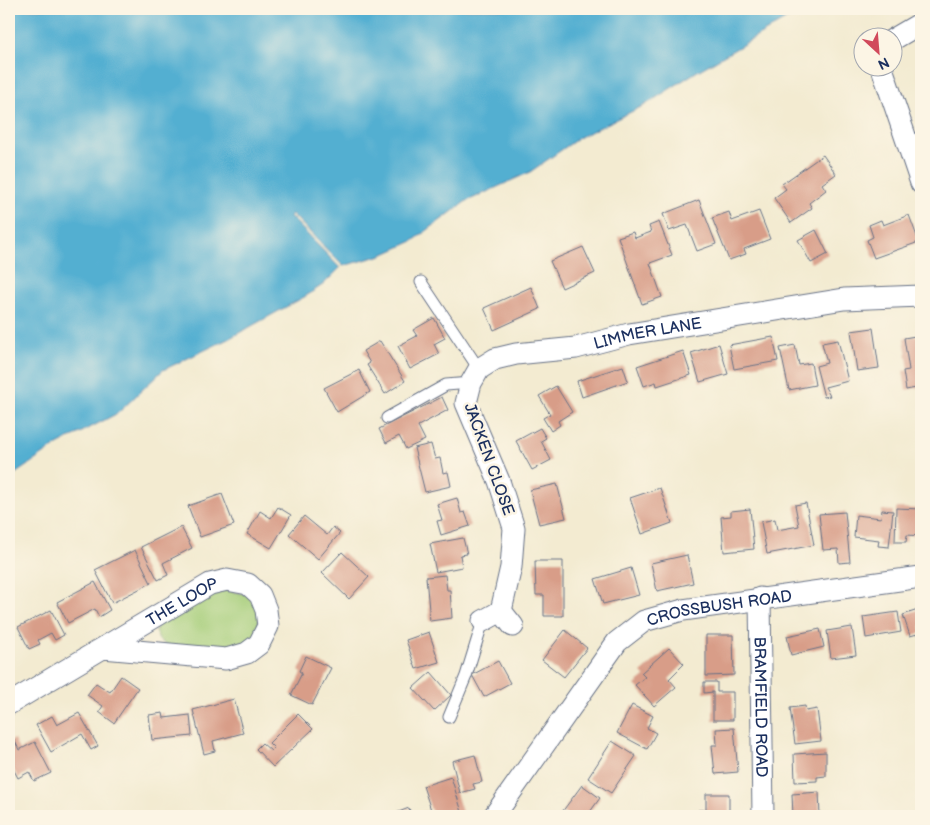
<svg xmlns="http://www.w3.org/2000/svg" width="930" height="825" font-family="'Balsamiq Sans',sans-serif">
	<style>
		.green { fill: #a5cd79; stroke: #607e6c }
		.water { fill: #53afd1; stroke: #376f98 }
		.building { fill: #d89d88 }
		.lines { fill: none; stroke-linecap: round; stroke-linejoin: round }
		.lane-casing { stroke: #677186; stroke-width: 13 }
		.street-casing { stroke: #677186; stroke-width: 23 }
		.lane { stroke: #fff; stroke-width: 11 }
		.street { stroke: #fff; stroke-width: 21 }
		.labels { text-anchor: middle; stroke-width: 5; stroke-linejoin: round; paint-order: stroke }
		.street-label { font-size: 16px; fill: #1b2f5e; stroke: #fcf5e5 }
	</style>
	<rect width="100%" height="100%" fill="#fcf5e5"/>
	<filter id="ink" filterUnits="userSpaceOnUse"><feTurbulence type="fractalNoise" baseFrequency=".02" numOctaves="2"/><feDisplacementMap in="SourceGraphic" scale="10" xChannelSelector="R" yChannelSelector="G"/><feConvolveMatrix kernelMatrix="1 2 1 2 8 2 1 2 1" color-interpolation-filters="sRGB"/></filter>
	<filter id="wash" filterUnits="userSpaceOnUse"><feTurbulence type="fractalNoise" baseFrequency=".0096" numOctaves="4" result="noise"/><feDisplacementMap in="SourceGraphic" scale="20" xChannelSelector="R" yChannelSelector="G"/><feGaussianBlur stdDeviation="1.12" result="paint"/><feColorMatrix in="noise" values="0 0 0 0 0 0 0 0 0 0 0 0 0 0 0 0 0 1.4 0 .05"/><feComposite in="paint" operator="in"/></filter>
	<g filter="url(#wash)">
		<rect width="100%" height="100%" fill="#f3ebd1"/>
		<!-- green -->
		<path class="green" d="M216 589 247 594 260 612 257 633 238 649 167 646 159 640 155 631 161 620Z"/>
		<!-- water -->
		<path class="water" d="M9 9H804L696 72 645 105 580 137 530 172 465 202 413 241 382 255 343 266 292 214 290 216 340 268 324 284 306 296 228 339 163 370 118 413 57 445 9 478Z"/>
		<g id="blocks">
			<!-- building -->
			<path class="building" d="M823 155 836 174 822 184 826 190 809 203 812 208 791 223 774 198 786 189 782 184Z
				M699 200 716 244 697 251 687 225 669 231 663 214Z
				M759 211 770 239 744 249 746 254 729 260 712 218 729 212 732 221Z
				M909 215 919 242 874 258 867 240 873 237 869 225 881 220 883 225Z
				M659 222 672 255 650 263 662 297 642 304 618 237 633 232 635 238 651 232 649 226Z
				M816 230 828 254 811 263 798 240Z
				M583 247 595 273 562 288 550 261Z
				M531 287 540 309 494 330 484 308Z
				M434 318 445 338 434 344 439 354 410 369 398 346 417 336 413 330Z
				M873 328 879 368 857 371 851 331Z
				M921 335V387L906 390 903 371 909 370 904 338Z
				M773 337 778 361 734 369 729 345Z
				M838 340 848 381 825 387 830 396 824 397 816 366 827 363 822 343Z
				M380 341 405 381 385 394 367 365 370 363 363 351Z
				M719 344 728 374 700 382 691 353Z
				M795 345 799 365 811 363 815 385 789 390 780 348Z
				M683 351 691 375 657 386 656 382 644 386 637 366Z
				M623 366 628 381 582 397 577 381Z
				M359 370 370 392 337 412 324 388Z
				M556 386 572 412 558 421 560 425 551 431 543 418 550 414 539 396Z
				M442 397 448 410 418 426 425 440 406 449 399 436 386 443 379 429Z
				M540 428 546 438 541 441 551 460 532 470 516 441Z
				M431 444 435 459 440 458 443 473 448 472 451 486 425 492 414 448Z
				M557 484 566 518 539 524 530 490Z
				M660 488 672 523 642 534 630 498Z
				M222 494 234 525 200 537 188 506Z
				M457 498 461 513 465 512 470 526 441 535 437 521 442 520 437 504Z
				M806 503 814 545 767 554 761 522 775 519 777 530 799 526 795 505Z
				M278 507 291 515 271 548 247 534 260 511 271 518Z
				M896 508 921 509V536L907 535 906 542H895Z
				M750 509 754 549 724 552 721 517 731 516V511Z
				M882 510 893 511 889 547 878 546 879 540 854 537 856 515 881 518Z
				M845 512 850 562 839 563 838 549 823 550 819 514Z
				M304 516 327 535 333 527 340 533 318 559 289 534Z
				M181 527 192 548 163 563 168 575 158 580 141 547Z
				M463 538 467 554 460 555 462 567 436 572 430 544Z
				M135 550 151 583 112 603 95 570Z
				M342 552 369 577 349 599 322 573Z
				M687 555 693 583 657 591 651 563Z
				M535 561H563V616H544V595H536Z
				M631 568 639 595 603 604 595 579Z
				M445 575 447 590H450L452 618 430 621 426 577Z
				M95 582 110 610 99 617 95 609 68 623 57 602Z
				M921 609V633L910 636 903 615Z
				M51 610 64 635 55 640 51 633 38 640 40 644 29 649 18 627Z
				M898 612 901 632 866 638 863 617Z
				M852 627 856 655 831 658 827 631Z
				M820 629 824 647 791 655 787 636Z
				M565 630 587 648 564 677 542 660Z
				M429 632 439 662 416 669 406 640Z
				M706 635H733L734 675 706 676Z
				M669 648 684 664 669 679 676 687 654 706 635 685 645 677 641 673Z
				M306 656 331 668 312 705 291 695 302 673 299 671Z
				M498 661 510 683 484 697 472 675Z
				M431 672 451 695 434 711 413 688Z
				M121 676 138 688 114 723 99 712 103 706 87 695 96 683 110 692Z
				M704 682H717V692H733V720H713V692L704 693Z
				M234 699 243 733 213 741 215 751 204 754 193 710Z
				M632 705 653 716 647 728 656 733 647 749 617 733Z
				M805 706 806 711 817 709 821 741 795 744 790 708Z
				M79 713 98 746 91 750 82 734 51 752 36 725 52 716 57 725Z
				M163 713 164 718 190 715 192 736 152 740 149 715Z
				M298 714 313 729 273 767 256 749 262 743 271 751 274 748 269 743Z
				M734 728 738 772 715 774 712 745H717L716 729Z
				M14 739 19 750 35 742 51 773 34 781 29 772 18 778 9 761V742Z
				M612 741 636 756 611 793 588 778Z
				M826 752V776L817 777V781L795 782 794 754Z
				M475 755 482 782 473 784 475 789 460 793 452 761Z
				M451 777 462 812 449 816H433L423 786Z
				M582 785 600 798 587 816H568L562 812Z
				M819 792 820 816H793L792 794Z
				M706 794H729V816H698V810H706Z
				M409 808 412 816H397L396 813Z
				M425 811 427 816H412Z"/>
		</g>
	</g>
	<g filter="url(#ink)">
		<use href="#blocks" fill-opacity="0" stroke="#677186" stroke-width="1"/>
		<g class="lines">
			<defs>
				<path id="lane" d="M421 282 479 369
					M387 418 446 385 471 383
					M449 717 466 676 483 621"/>
				<g id="street">
					<path d="M892 40 921 23"/>
					<path d="M882 68 921 183"/>
					<path id="s1" d="M760 598 763 816"/>
					<path id="s2" d="M501 611 511 567 514 528 499 481 466 403 471 383 479 369 495 359 516 354 576 348 629 334 844 299 921 296"/>
					<path d="M483 621 501 611 513 626"/>
					<path id="s3" d="M9 704 210 584 227 580 248 584 260 595 266 610 268 626 259 644 247 653 226 659 103 648"/>
					<path id="s4" d="M494 816 617 642 644 621 683 610 921 577"/>
				</g>
			</defs>
			<!-- lane casing -->
			<use href="#lane" class="lane-casing"/>
			<!-- street casing -->
			<use href="#street" class="street-casing"/>
			<!-- lane -->
			<use href="#lane" class="lane"/>
			<!-- street -->
			<use href="#street" class="street"/>
		</g>
	</g>
	<g class="labels">
		<!-- street labels -->
		<g class="street-label">
			<text dy="6" stroke="none"><textPath href="#s2" startOffset="429">LIMMER LANE</textPath></text>
			<text transform="translate(490 459) rotate(70)" y="6">JACKEN CLOSE</text>
			<text dy="6" stroke="none"><textPath href="#s3" startOffset="201">THE LOOP</textPath></text>
			<text dy="6" stroke="none"><textPath href="#s4" startOffset="324">CROSSBUSH ROAD</textPath></text>
			<text dy="6" stroke="none"><textPath href="#s1" startOffset="109">BRAMFIELD ROAD</textPath></text>
		</g>
	</g>
	<!-- margin -->
	<rect width="930" height="825" fill="none" stroke="#fcf5e5" stroke-width="30"/>
	<!-- north arrow -->
	<g transform="translate(878 52) rotate(154)"><circle r="24" fill="#fcf5e5" stroke="#a2a6af"/>
	<path d="M0-4L9 19L0 12L-9 19Z" fill="#d1495b"/>
	<text y="-8" font-size="14" font-weight="bold" text-anchor="middle" fill="#1b2f5e">N</text>
	</g>
</svg>
